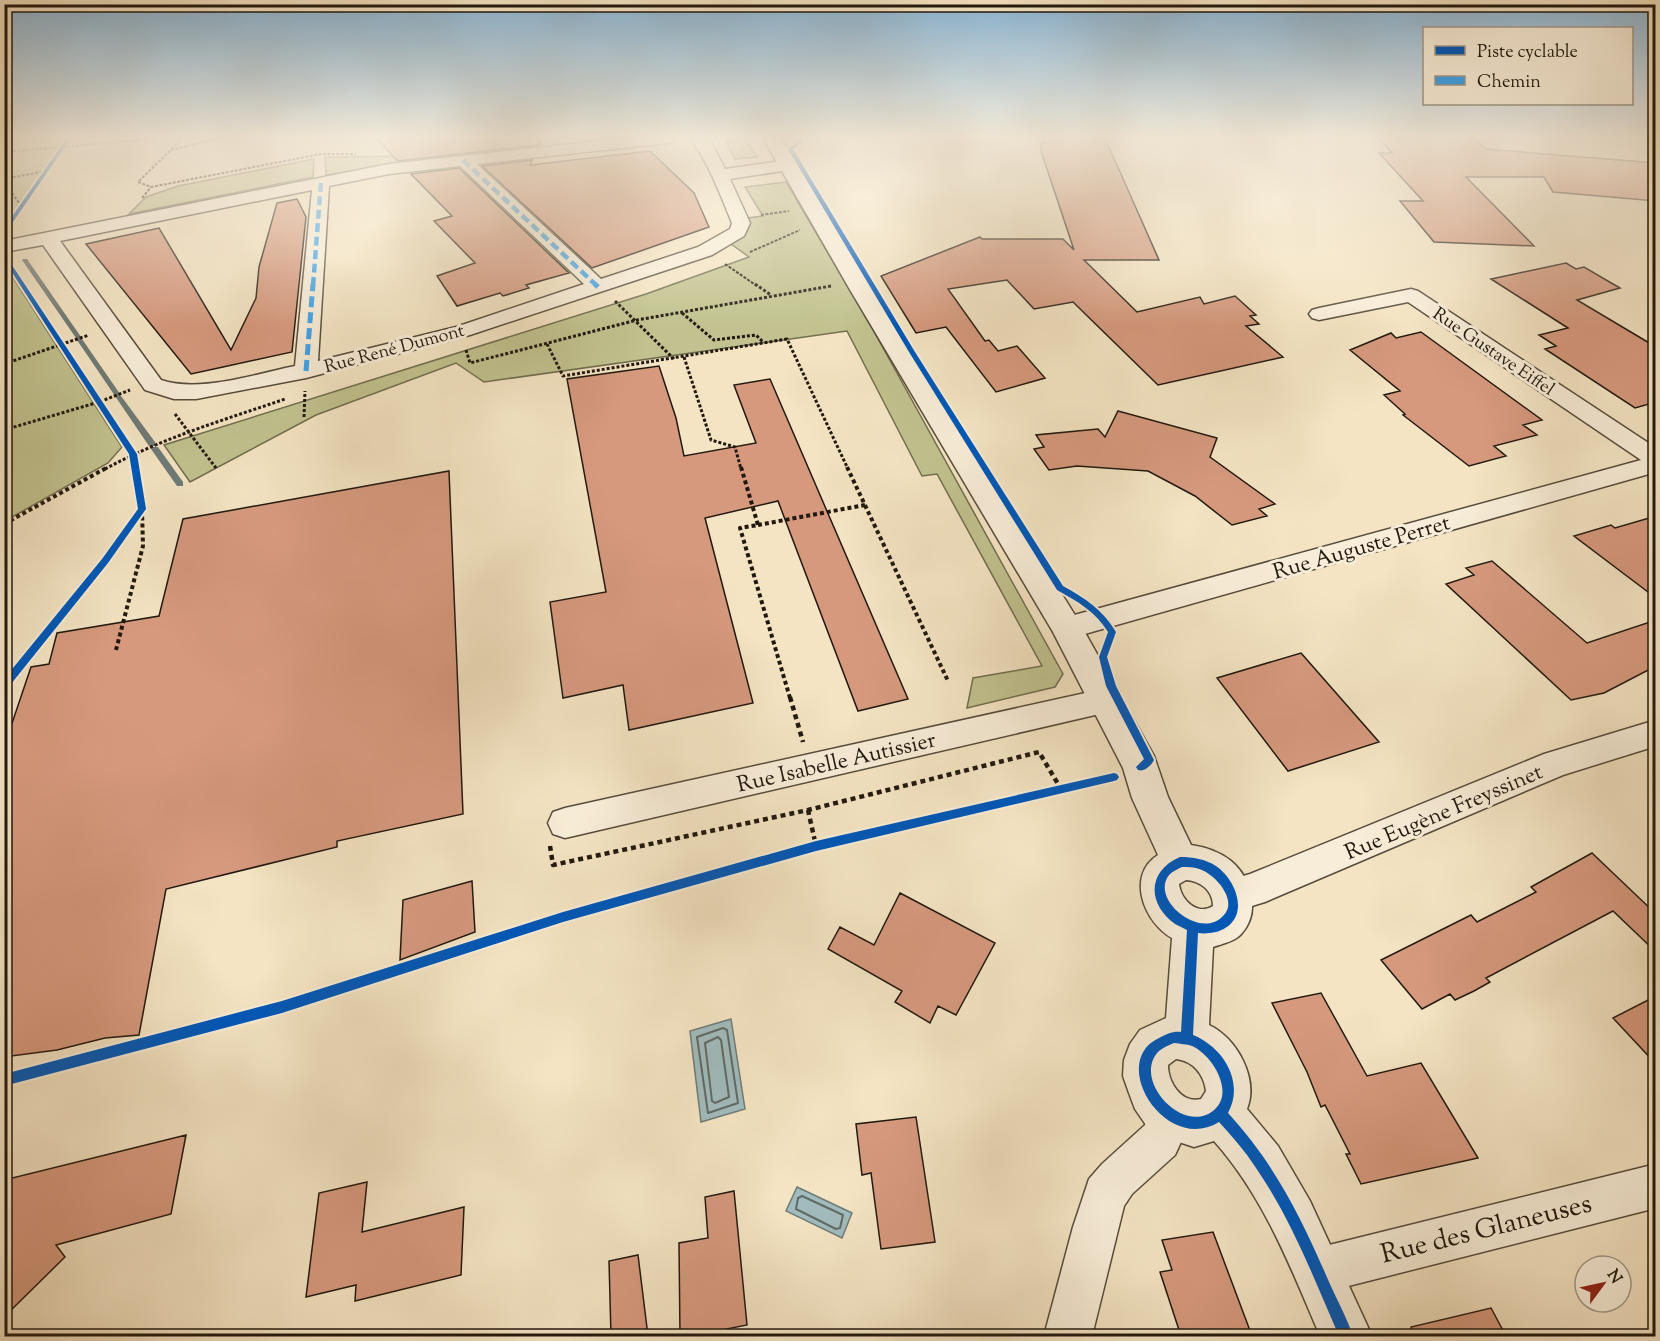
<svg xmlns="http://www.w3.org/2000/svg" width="1660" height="1341" font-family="'Sorts Mill Goudy',serif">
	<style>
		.green { fill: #c1c28f; stroke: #716e4f; stroke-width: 1.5 }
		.water { fill: #a1bcbe; stroke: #6e7b78; stroke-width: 1.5 }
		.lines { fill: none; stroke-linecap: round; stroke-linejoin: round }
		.shore { stroke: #616a66; stroke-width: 2 }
		.stream { fill: #6e7b78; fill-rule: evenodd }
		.building { fill: #d6997e; stroke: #21190f; stroke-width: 1.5 }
		.minor-casing { stroke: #564c3c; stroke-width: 3 }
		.tertiary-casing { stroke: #564c3c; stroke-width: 3 }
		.path-far4 { stroke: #21190f; stroke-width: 2; stroke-dasharray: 3 1.5; stroke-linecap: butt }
		.path-far3 { stroke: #21190f; stroke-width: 3; stroke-dasharray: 3 2; stroke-linecap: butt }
		.path-far2 { stroke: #21190f; stroke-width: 4; stroke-dasharray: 4 3; stroke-linecap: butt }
		.path-far1 { stroke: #21190f; stroke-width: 4.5; stroke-dasharray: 5 4; stroke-linecap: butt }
		.path { stroke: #21190f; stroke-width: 5; stroke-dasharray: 7 4.5; stroke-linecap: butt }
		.minor { fill: #f8edd8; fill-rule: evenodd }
		.tertiary { fill: #f8edd8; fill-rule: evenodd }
		.quiet-far1 { stroke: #3ea2ea; stroke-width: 4.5; stroke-dasharray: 9 4.5; stroke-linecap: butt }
		.quiet { stroke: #3ea2ea; stroke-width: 5; stroke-dasharray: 11 5; stroke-linecap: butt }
		.cycleway-casing { stroke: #f8edd8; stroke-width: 4 }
		.cycleway { fill: #0057b8; fill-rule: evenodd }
		.labels { text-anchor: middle; stroke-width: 6; stroke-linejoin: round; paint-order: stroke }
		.far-street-label { font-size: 18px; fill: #21190f; stroke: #f8edd8 }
		.street-label { font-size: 22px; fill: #21190f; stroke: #f8edd8 }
		.near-street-label { font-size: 27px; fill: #21190f; stroke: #f8edd8 }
	</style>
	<rect width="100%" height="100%" fill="#f4e4c3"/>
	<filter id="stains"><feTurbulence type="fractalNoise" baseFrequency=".00333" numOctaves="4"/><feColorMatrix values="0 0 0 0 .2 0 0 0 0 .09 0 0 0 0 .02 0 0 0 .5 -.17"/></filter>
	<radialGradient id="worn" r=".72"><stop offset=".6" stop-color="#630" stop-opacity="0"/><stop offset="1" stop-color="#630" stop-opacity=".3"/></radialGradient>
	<!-- green -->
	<path class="green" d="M5 138H66L11 222 5 224Z
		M746 140 757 157 735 159 726 142Z
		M401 156V162L326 175 325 157Z
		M314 159 313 177 129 214 146 197 178 186Z
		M786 182 871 326 1063 674 1055 687 967 708 973 678 1042 666 937 474 922 476 847 331 484 382 456 363 316 415 190 482 164 445 646 294 749 257 731 244 747 231 748 218 763 216 745 187Z
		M5 265 122 447 108 463 5 521Z"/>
	<!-- water -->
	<path class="water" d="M731 1019 745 1109 701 1122 690 1031Z
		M797 1187 852 1213 842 1238 786 1211Z"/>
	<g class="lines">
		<!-- shore -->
		<path class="shore" d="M723 1028 727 1030 738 1103 708 1113 697 1037Z
			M718 1037 721 1040 729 1097 715 1103 712 1101 705 1043Z
			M802 1196 843 1215 840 1228 836 1229 796 1209 798 1198Z"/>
		<!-- stream -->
		<path class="stream" d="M23 259H27L81 337 80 338 82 339 120 394V395L121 396 155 442V446H149L77 340 78 339 76 338 22 260Z
			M152 447H158L183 482V486H177L151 449Z"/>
	</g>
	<!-- building -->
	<path class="building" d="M375 138H543L539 145 398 161Z
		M1043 138H1105L1159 260H1084L1137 312 1200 297 1204 304 1235 296 1256 315 1250 316 1259 324 1246 326 1283 357 1158 385 1073 302 1034 309 1007 280 948 289 985 341 989 340 998 351 1017 346 1045 378 996 392 946 327 916 333 881 276 980 237 982 239H1063L1074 250 1042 154 1040 143H1045Z
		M1378 138H1473L1486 149 1656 163V201L1553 192 1544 177H1466L1534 246 1434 242 1400 201H1423L1379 153H1392Z
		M650 151 694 193 709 227 592 268 482 166 532 160 530 165Z
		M459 168 569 273 526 285 529 288 503 296 500 293 457 306 437 276 475 263 434 221 452 216 411 174Z
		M297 199 306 217 292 352 223 367 191 374 86 244 159 228 231 350 256 298 259 267 277 203Z
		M1566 263 1576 269 1584 267 1620 288 1577 300 1656 347V402L1635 408 1545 349 1556 346 1539 335 1568 328 1491 279Z
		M1421 332 1542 420 1523 425 1537 435 1494 446 1506 456 1469 466 1403 415 1405 414 1384 395 1400 391 1350 350 1391 333 1396 338Z
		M659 366 676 418 684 456 756 443 734 385 770 379 908 699 858 711 778 501 705 518 753 703 629 730 623 685 563 698 550 602 606 592 567 379Z
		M1118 411 1217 438 1210 457 1275 504 1259 509 1267 516 1232 525 1195 496 1148 471 1077 466 1049 470 1034 449 1044 447 1036 435 1098 429 1105 437Z
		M449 471 463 814 337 841V847L166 889 139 1035 105 1038 57 1050 4 1057V747L31 667 49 664 57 633 159 616 183 519Z
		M1656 516V598L1574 536 1611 525 1615 528Z
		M1492 561 1587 643 1656 620V666L1604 693 1571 700 1446 584 1474 575 1466 568Z
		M1301 653 1379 742 1288 771 1217 678Z
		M1592 853 1656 914V952L1613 911 1486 978 1490 982 1474 991 1455 1000 1450 994 1422 1009 1381 960 1471 915 1477 922 1536 892 1531 887Z
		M472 881 475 932 400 960 403 900Z
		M900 893 995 943 956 1015 938 1006 930 1023 895 1002 902 991 828 949 840 927 874 945Z
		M1321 993 1367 1076 1421 1063 1478 1158 1361 1184 1346 1154H1350L1325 1105 1321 1107 1307 1072 1272 1003Z
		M1656 996V1064L1613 1018Z
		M916 1117 935 1242 881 1249 871 1173 862 1175 856 1124Z
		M186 1135 171 1214 56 1245 65 1257 4 1317V1180Z
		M367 1182 362 1232 464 1207 461 1275 355 1301 356 1285 306 1297 319 1193Z
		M734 1191 747 1325 716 1331V1336H680L679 1243 708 1238 705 1197Z
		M1213 1232 1252 1336H1181L1160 1272 1172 1270 1162 1240Z
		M638 1255 648 1336H611L609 1261Z
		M1491 1308 1506 1336H1412L1411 1327Z"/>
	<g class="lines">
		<defs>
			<path id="minor" d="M625 138H677L669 143 477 164 601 279 698 247 730 229 732 223C720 194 709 163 690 138L710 140 725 169 789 160 797 165 789 170 730 179 750 223 744 236 712 255 470 335 306 378 196 399H174L145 390 43 245 4 252V241L389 164ZM460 166 584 284 456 327 318 361 329 186 389 174ZM312 190 295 366C255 374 200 393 161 380L60 241Z
				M1411 289 1418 291 1656 448V472L1067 639 1057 636 1053 628 1057 620 1067 617 1641 460 1408 302 1319 320 1312 318 1309 314 1312 310 1319 308Z
				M1108 688 1119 691 1123 700 1119 709 1108 712 565 838 553 834 548 823 553 812 565 808Z
				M1656 720V746L1563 775 1265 902 1232 912 1219 907 1214 895 1219 883 1250 874 1544 754Z
				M1172 1095 1187 1101 1193 1116 1175 1155 1132 1194 1124 1206 1092 1336H1044L1073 1227 1089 1179 1102 1164 1145 1125 1157 1101Z
				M1656 1164V1208L1317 1294 1301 1287 1294 1271 1301 1255 1317 1248Z"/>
			<path id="tertiary" d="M763 138H781L871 288 1078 620 1154 756 1168 797 1191 845C1205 847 1220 852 1231 861 1251 878 1261 911 1242 933 1236 941 1222 944 1213 947L1209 1025C1237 1038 1259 1079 1247 1109L1278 1146 1310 1201 1372 1336H1320C1291 1268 1264 1197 1214 1141L1194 1147 1161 1136 1146 1125 1135 1109 1129 1093 1123 1076 1124 1060 1130 1044 1140 1030 1166 1018 1172 938C1145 923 1125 876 1158 855L1132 798 1123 768 1053 632 849 288ZM1186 880C1201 881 1213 891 1213 906 1197 916 1181 900 1179 884ZM1176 1059C1193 1061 1204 1074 1206 1091L1201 1099C1181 1104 1168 1082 1168 1065Z"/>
		</defs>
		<!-- minor casing -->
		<use href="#minor" class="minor-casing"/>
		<!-- tertiary casing -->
		<use href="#tertiary" class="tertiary-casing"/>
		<!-- path-far4 -->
		<path class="path-far4" d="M183 138 138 182 151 187 321 154H356
			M727 140 747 138
			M171 150 221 138
			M4 152 165 138
			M4 179 46 171
			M4 182 22 207
			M142 198 151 187
			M761 215 789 211
			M10 224 69 138
			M750 252 800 230
			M725 264 757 286
			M11 266 24 286"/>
		<!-- path-far3 -->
		<path class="path-far3" d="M23 284 133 454 135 469
			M755 284 771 295
			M615 301 674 359
			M682 313 714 340 756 335 763 342
			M547 344 563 376 787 339 848 469
			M466 350 470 363 637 320 831 286
			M684 357 711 440 735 447 741 469
			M4 364 89 335
			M175 414 216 468
			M304 417 305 391
			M4 430 99 402 130 390
			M105 469C162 438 224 420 285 399"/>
		<!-- path-far2 -->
		<path class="path-far2" d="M741 467 758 525 740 528 790 698
			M847 467 948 681
			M4 524 108 467
			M758 525 865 505
			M116 650 143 546 142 510
			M4 686 105 561 142 509 135 467"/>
		<!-- path-far1 -->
		<path class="path-far1" d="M790 697 803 742
			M808 810 816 846
			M550 846 553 865 808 810 1039 752 1061 789
			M353 984 563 917 816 846 1112 778"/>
		<!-- path -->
		<path class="path" d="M4 1080 282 1007 358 983"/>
		<!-- minor -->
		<use href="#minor" class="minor"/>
		<!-- tertiary -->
		<use href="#tertiary" class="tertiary"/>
		<!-- quiet-far1 -->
		<path class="quiet-far1" d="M463 160 597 286
			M313 286 321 182"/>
		<!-- quiet -->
		<path class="quiet" d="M595 284 598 287
			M306 371 313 284"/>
		<defs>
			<path id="cycleway" d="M67 138H71L4 235V228Z
				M799 138H803V142L793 149 915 352 1063 586C1085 598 1103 610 1116 632L1107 657 1116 686 1154 760C1151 766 1144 772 1138 770L1136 767 1144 759 1106 686 1099 657 1108 632C1096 612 1077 601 1057 590L909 352 788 149 799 141Z
				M4 253 137 454 146 509 108 563 7 689H4V679L102 559 138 509 129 454 4 260Z
				M1114 773 1117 774 1119 777 1117 780 1114 781 816 851 563 922 282 1013 4 1086V1074L282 1001 563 912 816 841Z
				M1180 857C1193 857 1205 859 1216 866 1239 882 1251 922 1216 932 1210 933 1205 934 1198 933L1193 1035C1223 1047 1245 1082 1228 1113 1275 1164 1302 1219 1329 1282 1337 1300 1347 1318 1353 1336H1339C1314 1279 1292 1220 1256 1168 1245 1151 1232 1136 1219 1122 1166 1155 1107 1062 1159 1038 1167 1034 1173 1031 1181 1032L1187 930C1183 928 1179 926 1175 924 1147 904 1147 871 1180 857ZM1182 867C1189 867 1197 867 1204 871 1218 878 1238 902 1223 916 1200 941 1148 898 1170 874 1173 871 1178 869 1182 867ZM1174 1043C1180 1044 1187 1044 1192 1046 1211 1054 1233 1089 1217 1107 1188 1140 1131 1082 1158 1052 1162 1048 1169 1045 1174 1043Z"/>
		</defs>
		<!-- cycleway casing -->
		<use href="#cycleway" class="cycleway-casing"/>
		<!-- cycleway -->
		<use href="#cycleway" class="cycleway"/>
	</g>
	<!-- sky -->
	<linearGradient id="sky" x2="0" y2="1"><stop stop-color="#8bb7d7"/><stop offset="0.42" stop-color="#faf3e4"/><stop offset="1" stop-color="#faf3e4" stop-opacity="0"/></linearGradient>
	<rect width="1660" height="326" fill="url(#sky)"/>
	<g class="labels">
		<!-- far-street labels -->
		<g class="far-street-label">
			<text transform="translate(394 348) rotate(-15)" y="6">Rue René Dumont</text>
			<text transform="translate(1494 351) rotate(34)" y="6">Rue Gustave Eiffel</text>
		</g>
		<!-- street labels -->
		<g class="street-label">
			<text transform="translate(1361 546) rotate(-16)" y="8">Rue Auguste Perret</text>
			<text transform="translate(836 761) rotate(-13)" y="8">Rue Isabelle Autissier</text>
			<text transform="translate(1443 811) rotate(-23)" y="8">Rue Eugène Freyssinet</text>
		</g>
		<!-- near-street labels -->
		<g class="near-street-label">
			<text transform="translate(1486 1228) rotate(-14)" y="9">Rue des Glaneuses</text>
		</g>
	</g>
	<!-- margin -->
	<rect width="1660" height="1341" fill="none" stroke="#f4e4c3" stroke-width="24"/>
	<rect x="6" y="6" width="1648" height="1329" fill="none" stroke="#21190f" stroke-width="3"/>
	<rect x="12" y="12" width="1636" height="1317" fill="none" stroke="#21190f" stroke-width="1.5"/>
	<!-- legend -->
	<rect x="1423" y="27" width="210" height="78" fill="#f8edd8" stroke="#a29888" stroke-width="1.5"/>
	<rect x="1435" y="46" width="30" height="9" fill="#0057b8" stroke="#a29888" stroke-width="1.5"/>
	<text x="1477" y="57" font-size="18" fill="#21190f">Piste cyclable</text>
	<rect x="1435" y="76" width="30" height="9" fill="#3ea2ea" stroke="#a29888" stroke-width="1.5"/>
	<text x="1477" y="87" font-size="18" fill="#21190f">Chemin</text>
	<!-- north arrow -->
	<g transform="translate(1603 1284) rotate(57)"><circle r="28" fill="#f8edd8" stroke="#a29888" stroke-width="1.5"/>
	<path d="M0-4.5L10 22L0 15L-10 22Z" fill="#8f2418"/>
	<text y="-9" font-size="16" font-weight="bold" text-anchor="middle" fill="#21190f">N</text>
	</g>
	<rect width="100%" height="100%" filter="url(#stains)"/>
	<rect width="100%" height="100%" fill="url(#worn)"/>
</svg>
